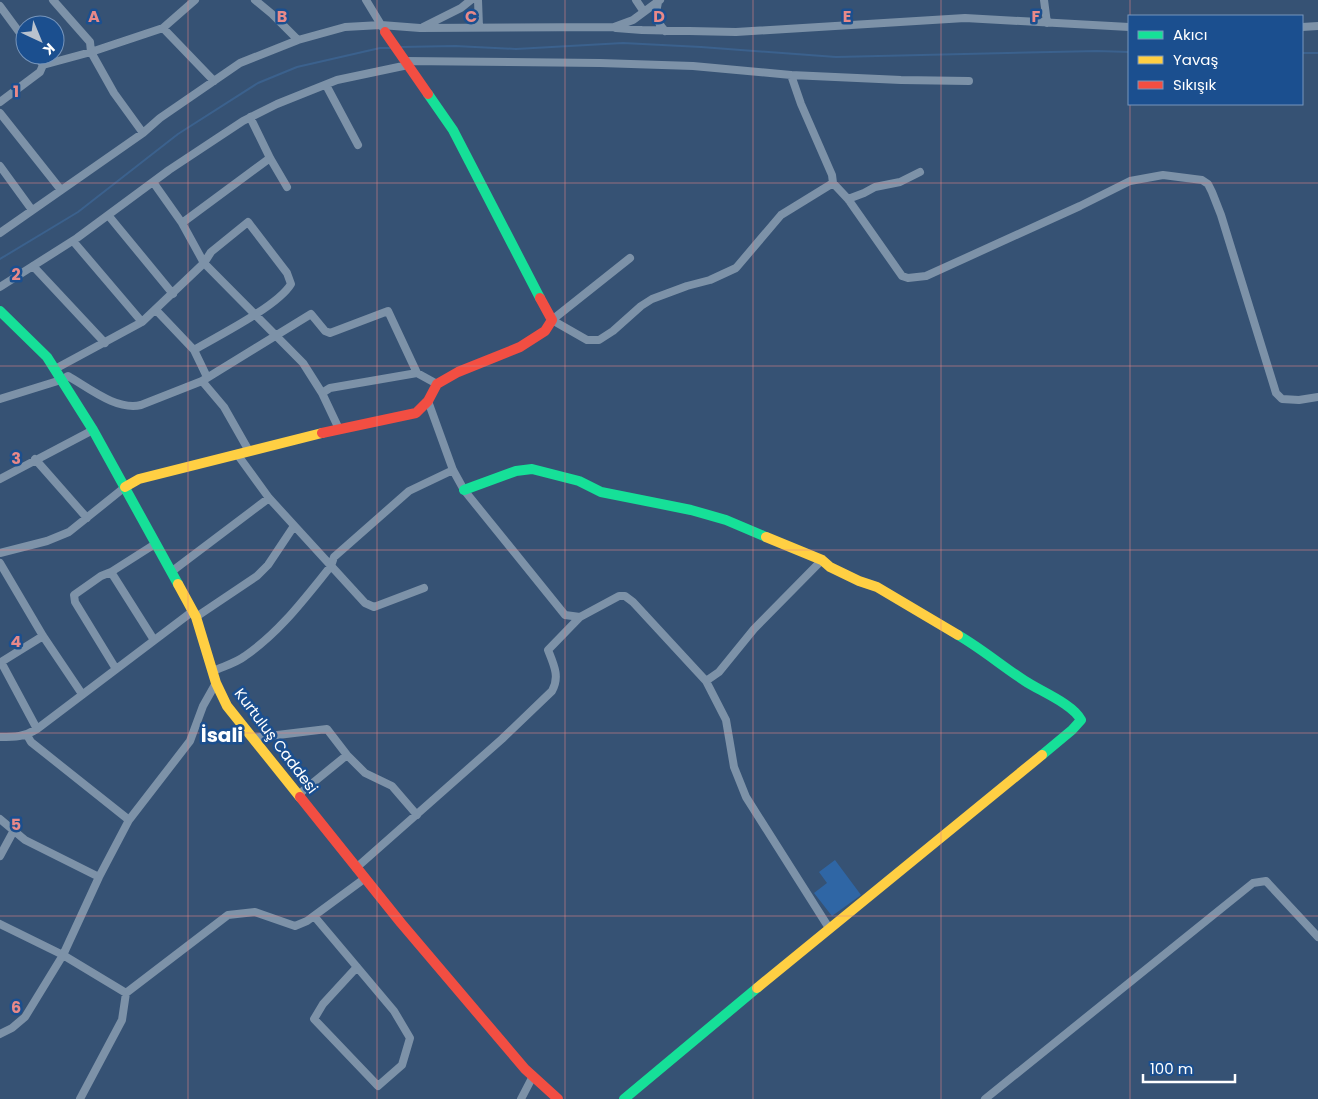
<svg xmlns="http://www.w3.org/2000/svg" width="1318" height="1099" font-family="Poppins,sans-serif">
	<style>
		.green { fill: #2f66a5 }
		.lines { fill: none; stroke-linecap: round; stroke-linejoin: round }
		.stream { stroke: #3b618d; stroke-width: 2 }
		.street { stroke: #7d92a8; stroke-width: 8 }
		.fast { stroke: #16e098; stroke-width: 10 }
		.slow { stroke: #ffcf43; stroke-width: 10 }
		.jam { stroke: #f24e42; stroke-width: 10 }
		.grid { fill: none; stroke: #e88989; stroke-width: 1; stroke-opacity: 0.55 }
		.labels { text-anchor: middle; stroke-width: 5; stroke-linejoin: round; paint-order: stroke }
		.street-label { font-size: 15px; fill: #fff; stroke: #1b4f8f }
		.district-label { font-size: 20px; font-weight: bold; fill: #fff; stroke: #1b4f8f }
		.grid-label { font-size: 16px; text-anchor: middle; font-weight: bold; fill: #e88989; stroke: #1b4f8f; stroke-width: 5; stroke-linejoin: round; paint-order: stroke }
	</style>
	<rect width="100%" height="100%" fill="#365274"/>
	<!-- green -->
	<path class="green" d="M835 860 861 895 832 916 814 893 827 883 819 872Z"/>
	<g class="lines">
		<!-- stream -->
		<path class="stream" d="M400 47 455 46 516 49 623 43 701 47 836 57 1097 51 1129 52
			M1302 53H1318
			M0 259 78 212 178 134 258 83 297 67 380 48H390"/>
		<!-- street -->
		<path class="street" d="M53 0 90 42 91 52 114 93 143 133
			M255 0 272 14 298 40
			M366 0 383 28
			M478 0 479 27
			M636 0 644 12
			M1044 0 1047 23
			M658 2C655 15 656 21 665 31
			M0 6 25 40
			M423 27 461 8 471 0
			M1302 27 1318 26
			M163 28 214 81
			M616 28 642 30 736 32 965 18 1129 27
			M36 55 43 65
			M405 61 600 63 693 66 791 75 901 80 969 81
			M791 75 801 104 832 175 833 183 848 199 902 276 908 278 926 276 1080 206 1130 181 1163 175 1202 180 1208 184 1212 192 1221 215 1276 393 1282 399 1299 400 1318 397
			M326 85 358 145
			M0 102 40 72 43 65 91 52 163 28 195 0
			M0 113 61 190
			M250 117 270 158 287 187
			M0 166 32 210
			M153 182 182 223 204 263 303 363 322 393 339 429
			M848 199 864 193 875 187 900 182 920 172
			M108 215 173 294
			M182 223 270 158
			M0 233 143 133 160 118 240 63 298 40 345 27 381 25 420 28 614 27 633 20 660 0
			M73 241 142 322
			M630 258 552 320 587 340H599L613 331 641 306 652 299 687 286 710 280 736 268 781 215 833 183
			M33 266 105 343
			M0 287 77 238 169 170 243 121 277 104 337 80 408 65
			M194 350 207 377
			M55 369 142 322 204 263 211 252 248 222 287 273 291 284C278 306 218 336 194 350L156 310
			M202 381 224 407 249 451
			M322 393 330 388 417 373
			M0 399 61 380 68 376C89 388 117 411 141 405L202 381 311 314 325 331 330 333 388 311 417 373 437 384
			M428 401 453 470 464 490 565 615 580 617
			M237 454 269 498 365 603 374 607 424 588
			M35 459 87 518
			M0 479 93 430
			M0 553 47 541 69 532 125 487
			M0 563 43 636 82 694
			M111 572 154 640
			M171 572 269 498
			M196 617 257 576 268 565 294 526
			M116 669 75 602 74 595 101 576 111 572 155 544
			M213 671C224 666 236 663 245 656 280 632 305 598 331 566L334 557 409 491 453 470
			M706 681 719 672 754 629 822 560
			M37 729 1 662 43 636
			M27 735 31 742 129 820
			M0 737C15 737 24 737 37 729L193 611
			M253 738 327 729 347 755 365 773 392 786 417 815
			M298 795 347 755
			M0 819 25 840 99 877
			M0 856 13 832
			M356 868 502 739 552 691C560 677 554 665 548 650L580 617 619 596H625L633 602 706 681 726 720 734 767 746 797 829 928
			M314 916 394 1011 410 1038 402 1065 378 1086 314 1019 323 1004 357 967
			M0 924 63 955 126 993
			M0 1034 12 1028 25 1017 63 955 99 877 129 820 190 741 203 706 216 683
			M80 1099 122 1020 126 993 228 915 255 912 295 926 307 921 364 879
			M521 1099 533 1076
			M985 1099 1253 883 1266 881 1318 937"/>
		<!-- fast -->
		<path class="fast" d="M428 94 453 130 540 298
			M0 311 47 357 93 430 178 584
			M464 490 516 471 532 469 579 481 601 492 691 510 726 520 766 537
			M958 635C982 649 1002 666 1025 681 1040 691 1073 704 1081 720L1072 730 1042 755
			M624 1099 757 988"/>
		<!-- slow -->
		<path class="slow" d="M125 487 139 479 322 433
			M766 537 822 560 830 567 859 581 877 587 958 635
			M178 584 196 617 216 683 227 706 300 797
			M757 988 1042 755"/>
		<!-- jam -->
		<path class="jam" d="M385 32 428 94
			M322 433 416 413 428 401 437 384 458 372 520 347 545 331 552 320 540 298
			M300 797 401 923 525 1069 558 1099"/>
	</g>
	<!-- grid -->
	<path class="grid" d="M188 0V1099M377 0V1099M565 0V1099M753 0V1099M941 0V1099M1130 0V16M1130 104V1099M0 183H1318M0 366H1318M0 550H1318M0 733H1318M0 916H1318"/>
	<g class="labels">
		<!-- street labels -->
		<g class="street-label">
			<text transform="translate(276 741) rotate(53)" y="5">Kurtuluş Caddesi</text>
		</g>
		<!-- district labels -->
		<g class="district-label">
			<text x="222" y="742">İsali</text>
		</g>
	</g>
	<g class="grid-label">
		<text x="94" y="22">A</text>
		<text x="282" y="22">B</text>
		<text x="471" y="22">C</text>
		<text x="659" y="22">D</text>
		<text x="847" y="22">E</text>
		<text x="1036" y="22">F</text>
		<text x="16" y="97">1</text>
		<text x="16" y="280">2</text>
		<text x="16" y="464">3</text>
		<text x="16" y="647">4</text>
		<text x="16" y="830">5</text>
		<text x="16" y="1013">6</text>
	</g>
	<!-- legend -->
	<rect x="1128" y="15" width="175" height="90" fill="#1b4f8f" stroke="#7695bc"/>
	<rect x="1138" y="31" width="25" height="8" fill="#16e098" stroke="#7695bc"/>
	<text x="1173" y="40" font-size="15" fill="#ffffff">Akıcı</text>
	<rect x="1138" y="56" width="25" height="8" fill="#ffcf43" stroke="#7695bc"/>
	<text x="1173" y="65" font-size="15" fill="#ffffff">Yavaş</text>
	<rect x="1138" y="81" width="25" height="8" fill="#f24e42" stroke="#7695bc"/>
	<text x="1173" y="90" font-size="15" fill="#ffffff">Sıkışık</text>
	<!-- north arrow -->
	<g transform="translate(40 40) rotate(136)"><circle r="24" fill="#1b4f8f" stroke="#7695bc"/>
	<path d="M0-4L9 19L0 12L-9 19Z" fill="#b9c2ce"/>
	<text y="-8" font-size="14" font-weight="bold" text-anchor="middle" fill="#ffffff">K</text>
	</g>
	<!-- scale -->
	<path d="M1143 1074v8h92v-8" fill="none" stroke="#ffffff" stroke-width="2.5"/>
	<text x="1150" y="1074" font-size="15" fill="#ffffff" stroke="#1b4f8f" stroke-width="4" paint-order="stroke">100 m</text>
</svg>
